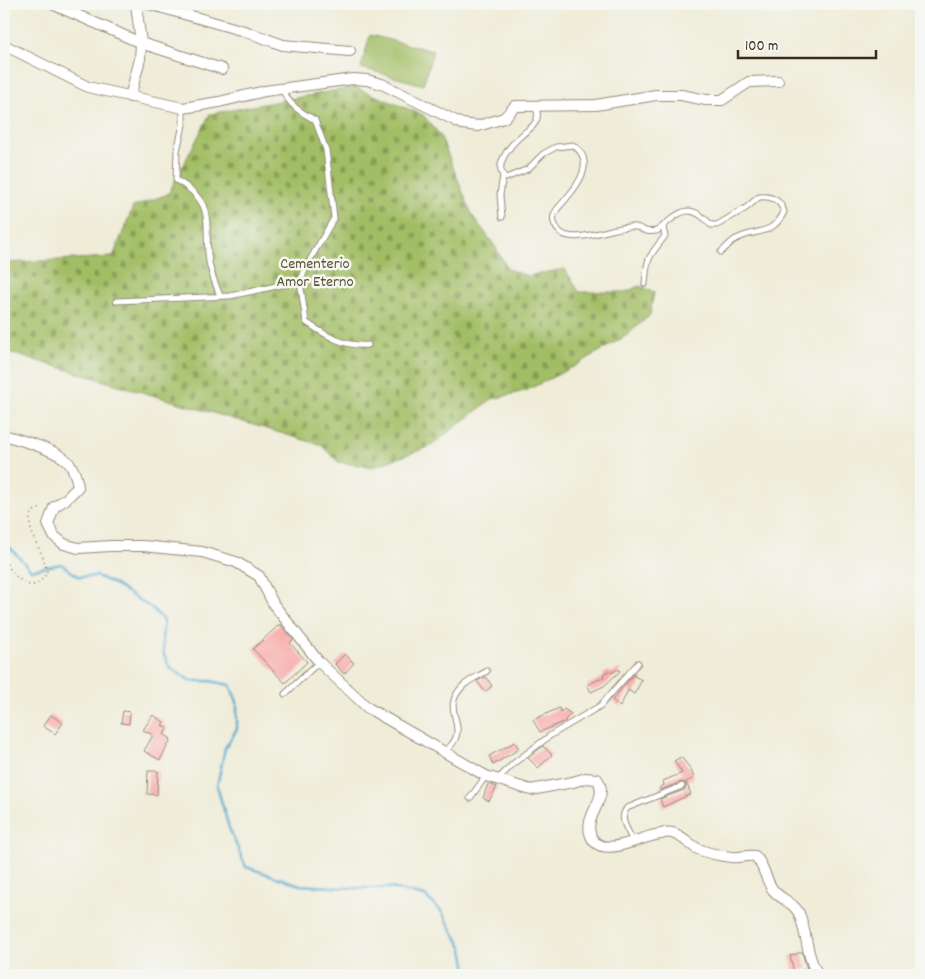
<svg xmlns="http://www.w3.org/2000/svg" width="925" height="979" font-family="Dekko,sans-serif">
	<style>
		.cemetery { fill: url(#cemetery-stones); stroke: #6e7442 }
		.pitch { fill: #a2be65; stroke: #6e7442 }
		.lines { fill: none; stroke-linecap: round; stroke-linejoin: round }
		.stream { stroke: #51a8ce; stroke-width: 2.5 }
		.building { fill: #f8aeac }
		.service-casing { stroke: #958b7b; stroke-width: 7 }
		.minor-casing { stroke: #958b7b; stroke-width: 12 }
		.path { stroke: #958b7b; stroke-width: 2; stroke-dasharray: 1 4; stroke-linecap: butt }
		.service { stroke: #fff; stroke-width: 5 }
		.minor { stroke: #fff; stroke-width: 10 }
		.labels { text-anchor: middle; stroke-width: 5; stroke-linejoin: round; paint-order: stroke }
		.park-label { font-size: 16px; fill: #5a5633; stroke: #f6f6f2 }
	</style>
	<defs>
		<pattern id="cemetery-stones" width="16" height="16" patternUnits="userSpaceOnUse" patternTransform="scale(1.25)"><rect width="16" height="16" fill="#a2be65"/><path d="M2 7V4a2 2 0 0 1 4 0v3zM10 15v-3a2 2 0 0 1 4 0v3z" fill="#859b53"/></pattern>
	</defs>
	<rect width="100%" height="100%" fill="#f6f6f2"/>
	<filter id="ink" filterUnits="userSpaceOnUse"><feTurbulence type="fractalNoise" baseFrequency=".02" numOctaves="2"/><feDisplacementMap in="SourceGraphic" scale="10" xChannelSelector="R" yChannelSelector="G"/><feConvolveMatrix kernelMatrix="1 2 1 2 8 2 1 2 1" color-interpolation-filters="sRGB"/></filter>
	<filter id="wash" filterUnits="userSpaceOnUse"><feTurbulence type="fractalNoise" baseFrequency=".0096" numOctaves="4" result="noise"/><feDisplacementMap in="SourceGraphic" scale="20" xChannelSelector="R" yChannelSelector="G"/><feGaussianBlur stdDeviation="1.12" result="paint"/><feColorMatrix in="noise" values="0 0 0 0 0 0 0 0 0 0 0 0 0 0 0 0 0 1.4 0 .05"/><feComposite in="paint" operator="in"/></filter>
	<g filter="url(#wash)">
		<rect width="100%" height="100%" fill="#efecd8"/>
		<!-- cemetery -->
		<path class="cemetery" d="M354 87 423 115 440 135 472 215 494 245 508 269 527 276 565 269 579 292H626L639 286 654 292 650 315 627 335 575 366 525 391 492 399 429 447 372 467 338 462 321 445 4 351V263L113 257 133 207 168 194 210 114Z"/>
		<!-- pitch -->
		<path class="pitch" d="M370 35 433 51 423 85 361 68Z"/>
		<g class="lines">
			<!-- stream -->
			<path class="stream" d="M4 541 31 570 61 564 79 577 96 576 112 583 153 609 164 621 162 639 164 655 170 668 191 681H210L230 685 237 702V729L225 748 217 786 229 828 246 867 300 885 349 888H391L425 896 442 912 463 949 468 975"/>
		</g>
		<g id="blocks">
			<!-- building -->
			<path class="building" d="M280 624 293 640 290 643 307 662 285 683 253 649Z
				M345 654 354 663 344 674 335 664Z
				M619 669 620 671 604 686 591 692 587 685 604 677 603 674 609 671 611 673Z
				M635 673 634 676 642 680 634 694 628 690 620 707 612 700Z
				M486 677 492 686 485 692 477 681Z
				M559 708 561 712 564 709 571 714 565 720 566 721 540 732 533 720Z
				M123 711 130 712 129 724 121 723Z
				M51 715 63 723 55 734 43 726Z
				M153 715 164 722 162 725 168 728 164 734 171 739 160 760 144 751 153 735 143 730Z
				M515 742 519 749 493 765 489 756Z
				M543 746 552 755 538 768 528 758Z
				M681 757 690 768 694 778 686 782 691 794 663 807 660 799 684 790 686 787 685 783 682 782 660 790 659 788 664 785 663 781 682 773 674 761Z
				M148 771H158L157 795 147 794Z
				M488 784 497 787 489 801 483 798Z
				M802 952 807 969 794 972 790 956Z"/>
		</g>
	</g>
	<g filter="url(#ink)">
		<use href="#blocks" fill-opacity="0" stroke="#958b7b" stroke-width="1"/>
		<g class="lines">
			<defs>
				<path id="service" d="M282 89C289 105 300 112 315 120L326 150 334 218 311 258 300 281 306 322C325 335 344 347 368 345
					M535 106C537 111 539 115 536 121 533 128 527 130 522 135 512 143 491 167 506 178L528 169 543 154 556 147 573 145C596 161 579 184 565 200 562 204 555 210 554 215 552 221 556 229 560 232 575 246 617 224 635 227 639 227 642 230 646 231 649 232 654 231 657 231 678 214 688 199 711 225H717L746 208 759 197C771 196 780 199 784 212 772 238 751 228 733 241 729 244 725 249 721 252
					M183 108V125L177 151 176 180C218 204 203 222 209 262 211 274 216 285 220 296
					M502 217 500 195 503 175
					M645 284C647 256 649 257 665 236L663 227
					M116 301 230 296 300 281
					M285 694 319 662
					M444 752C449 748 454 743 456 737 462 719 442 707 463 686 469 680 479 676 487 671
					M498 779 514 763 551 735 600 706 638 663
					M470 798 486 776
					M633 841C628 830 618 819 627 808L682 786"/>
				<path id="minor" d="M52 4 141 43 222 69
					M149 4 244 31 283 45 350 51
					M4 45 88 87 183 108 219 102 265 91 353 79 367 80 382 84 462 124 478 126 504 118 515 106 596 105 656 95H681L706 100H722L749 82 778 81
					M130 97 140 59 141 43 136 4
					M4 435C20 440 58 450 68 462 74 469 77 479 78 487L66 499 54 507 48 524 54 536 64 544 78 548 110 546H143L202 552 236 562 259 576 274 605 319 662 368 708 486 776 531 790 573 782 586 778 597 779C611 798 582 816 591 836 601 861 643 835 661 834 664 833 669 832 672 833 682 835 690 845 698 849 708 853 722 856 732 857 739 858 747 855 755 856 764 864 765 879 773 890 781 900 796 903 800 916 807 935 807 958 818 975"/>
			</defs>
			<!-- service casing -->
			<use href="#service" class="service-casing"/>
			<!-- minor casing -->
			<use href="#minor" class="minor-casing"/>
			<!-- path -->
			<path class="path" d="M4 560C15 577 32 600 47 572 45 564 43 556 39 549 34 537 19 511 43 508"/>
			<!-- service -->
			<use href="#service" class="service"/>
			<!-- minor -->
			<use href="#minor" class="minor"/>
		</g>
	</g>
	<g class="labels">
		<!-- park labels -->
		<g class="park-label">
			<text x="315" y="268">Cementerio<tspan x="315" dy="18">Amor Eterno</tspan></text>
		</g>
	</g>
	<!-- margin -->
	<rect width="925" height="979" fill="none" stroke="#f6f6f2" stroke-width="20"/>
	<!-- scale -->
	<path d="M738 50v8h138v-8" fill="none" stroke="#3b2a1e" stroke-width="2.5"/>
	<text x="745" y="50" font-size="15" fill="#3b2a1e" stroke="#f6f6f2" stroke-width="4" paint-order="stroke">100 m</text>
</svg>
